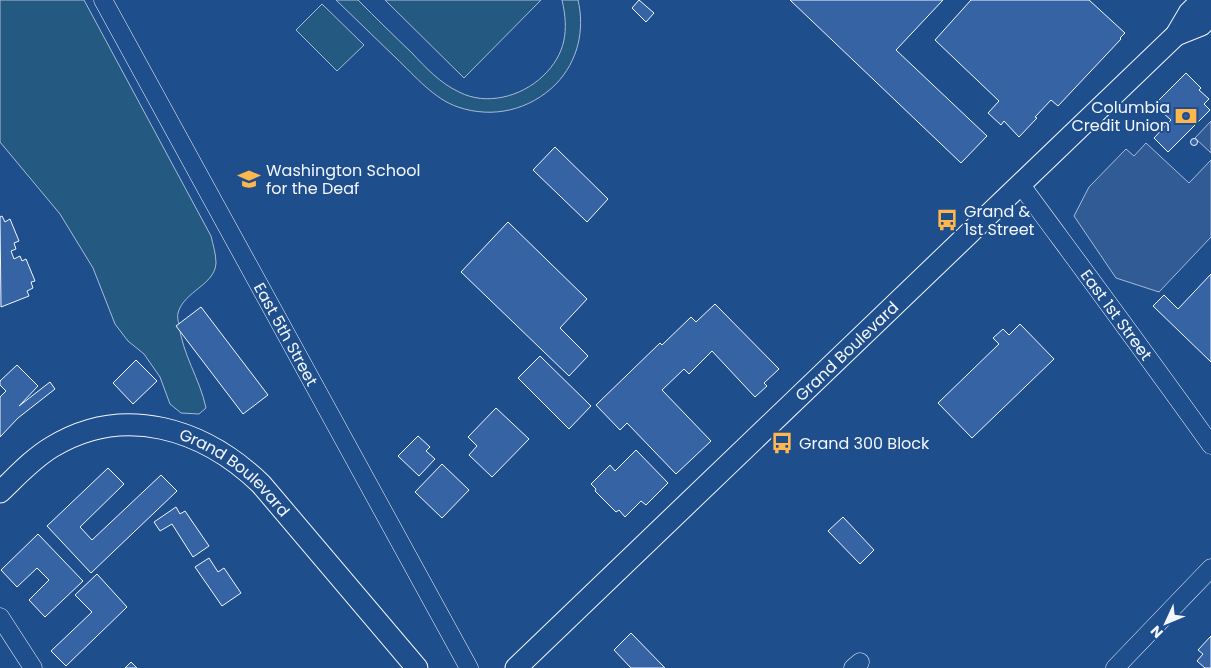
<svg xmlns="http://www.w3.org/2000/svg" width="1211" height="668" font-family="Poppins,sans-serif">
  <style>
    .green { fill: #245a82; stroke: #a8bbd7 }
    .parking { fill: #305b95; stroke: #a8bbd7 }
    .building { fill: #3563a3; stroke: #f2f6ff }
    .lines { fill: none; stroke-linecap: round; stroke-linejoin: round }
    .minor-casing { stroke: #f2f6ff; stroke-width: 19 }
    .major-casing { stroke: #f2f6ff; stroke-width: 23 }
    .minor { stroke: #1f4e8c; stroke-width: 18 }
    .major { stroke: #1f4e8c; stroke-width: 21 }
    .labels { text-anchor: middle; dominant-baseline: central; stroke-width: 4; stroke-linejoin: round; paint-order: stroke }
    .poi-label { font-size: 16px; fill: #f2f6ff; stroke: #1f4e8c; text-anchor: start }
    .street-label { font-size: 16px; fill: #f2f6ff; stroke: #1f4e8c }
  </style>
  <rect width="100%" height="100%" fill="#1f4e8c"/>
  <!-- green -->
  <path class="green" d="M0,0H84L211,236C213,245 216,254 216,263C215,285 184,291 178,313C177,316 178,321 179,324C182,354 200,379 206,408L199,414L181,413L170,404L160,377L144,354L128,341L115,324L93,268L60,214L0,142Z
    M336,0H358C376,18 394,36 412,53C426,68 440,83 459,92C486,106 521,97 543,76C566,54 569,30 562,0H578C585,30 578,61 556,84C530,110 493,119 458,107C434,99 415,76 396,58C376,39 356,19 336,0Z
    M385,0H541L464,78Z
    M322,4L364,45L337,71L296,30Z"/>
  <!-- parking -->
  <path class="parking" d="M1211,121V153L1195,138Z
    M1146,143L1189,183L1211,160V237L1159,292L1116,278L1074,216L1089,187L1126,149L1134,156Z"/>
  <!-- building -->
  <path class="building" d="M639,0L654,13L646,22L632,8Z
    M790,0H943L896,50L987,136L961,163Z
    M971,0H1089L1125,33L1120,38L1121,39L1058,106L1051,100L1035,117L1037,118L1019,137L1004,121L1001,125L988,113L999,101L935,40Z
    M1186,73L1201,88L1199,90L1209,99L1204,104L1210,110L1168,152L1154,138L1171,120L1154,105Z
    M1190.5 142a3.5 3.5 0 1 1 7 0a3.5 3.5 0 1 1-7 0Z
    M555,147L608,199L587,222L533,170Z
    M2,216L5,222L10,219L19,241L14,243L16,249L11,251L14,259L20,256L22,261L26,259L35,281L31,282L33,288L27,291L29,296L1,307L0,217Z
    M508,222L587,299L560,328L588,356L569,376L461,272Z
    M1211,274V362L1153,306L1164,295L1178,309Z
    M715,304L779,369L764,383L767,386L755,397L712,351L689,374L684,369L662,390L711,441L676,474L627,423L620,430L596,405L660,343L662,345L691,317L696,322Z
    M201,307L268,395L243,414L176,326Z
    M1020,324L1054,359L972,438L938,403L999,344L993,338L1003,329L1009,335Z
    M540,356L591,406L569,429L518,378Z
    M136,360L157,381L133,404L113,383Z
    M17,365L38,386L19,406L50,382L55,389L18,418L0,437V397L6,391L0,385V381Z
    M496,408L529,439L492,477L469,455L477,446L468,437Z
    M418,436L430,447L426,451L435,459L419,476L398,456Z
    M636,450L668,483L646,505L641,501L625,517L619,510L616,512L595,491L596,489L591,484L610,465L615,471Z
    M442,464L469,490L442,518L415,492Z
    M108,468L124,484L80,527L92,540L161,475L177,491L91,573L47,526Z
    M176,507L180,514L185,511L209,546L193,557L172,524L160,531L154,522Z
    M843,517L874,550L860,564L828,531Z
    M38,534L83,581L45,617L29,600L49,580L37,568L17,587L1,570Z
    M209,558L218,572L224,568L241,593L222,606L195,567Z
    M97,574L127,607L66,666L51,651L92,612L75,595Z
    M631,633L665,668H631L614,650Z
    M1211,636V668H1205L1197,661L1203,654L1198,650Z
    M131,662L137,668H125Z"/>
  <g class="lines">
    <!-- minor casing -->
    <g class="minor-casing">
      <g id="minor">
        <path id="s1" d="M103,0L469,668"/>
        <path id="s2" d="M1021,185C1085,272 1149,358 1211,445"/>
        <path d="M0,617L33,668"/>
        <path d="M853,668L860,662"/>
        <path d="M1115,668L1211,568"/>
      </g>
    </g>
    <!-- major casing -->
    <g class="major-casing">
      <g id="major">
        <path d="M1176,35L1201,25L1211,15"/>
        <path id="s3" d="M0,492C16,477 32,459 52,447C124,403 204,429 261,484L417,668"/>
        <path id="s4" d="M516,668L1176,35L1189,13L1202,0"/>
      </g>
    </g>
    <!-- minor -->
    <use href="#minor" class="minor"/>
    <!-- major -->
    <use href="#major" class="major"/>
  </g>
  <!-- icons -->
  <defs>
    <g id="bank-bare" transform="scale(1.725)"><path d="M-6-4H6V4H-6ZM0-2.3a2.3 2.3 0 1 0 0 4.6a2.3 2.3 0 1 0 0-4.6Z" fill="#ffb74d" stroke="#1f4e8c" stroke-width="2.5" paint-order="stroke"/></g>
    <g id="school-bare" transform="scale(1.725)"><path d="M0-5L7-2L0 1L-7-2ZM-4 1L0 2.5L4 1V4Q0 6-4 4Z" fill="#ffb74d" stroke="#1f4e8c" stroke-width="2.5" paint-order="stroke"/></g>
    <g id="bus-bare" transform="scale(1.725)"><path d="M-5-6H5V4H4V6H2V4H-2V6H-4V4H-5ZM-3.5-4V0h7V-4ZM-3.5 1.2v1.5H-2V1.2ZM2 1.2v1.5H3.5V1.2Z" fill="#ffb74d" stroke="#1f4e8c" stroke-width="2.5" paint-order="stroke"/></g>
  </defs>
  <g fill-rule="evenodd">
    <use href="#bank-bare" x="1186" y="116"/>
    <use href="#school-bare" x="249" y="179"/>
    <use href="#bus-bare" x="947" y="220"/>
    <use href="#bus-bare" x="782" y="443"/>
  </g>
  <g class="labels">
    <!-- poi labels -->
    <g class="poi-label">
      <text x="1170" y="107" text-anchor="end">Columbia<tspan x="1170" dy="18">Credit Union</tspan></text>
      <text x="266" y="170">Washington School<tspan x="266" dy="18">for the Deaf</tspan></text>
      <text x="964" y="211">Grand &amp;<tspan x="964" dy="18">1st Street</tspan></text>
      <text x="799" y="443">Grand 300 Block</text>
    </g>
    <!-- street labels -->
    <g class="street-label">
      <text stroke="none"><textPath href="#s2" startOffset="161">East 1st Street</textPath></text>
      <text stroke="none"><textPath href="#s1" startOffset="381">East 5th Street</textPath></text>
      <text stroke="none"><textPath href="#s4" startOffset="458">Grand Boulevard</textPath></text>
      <text stroke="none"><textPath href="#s3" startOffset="270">Grand Boulevard</textPath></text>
    </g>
  </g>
  <!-- north arrow -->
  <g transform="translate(1166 623) rotate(226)" stroke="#1f4e8c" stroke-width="4" paint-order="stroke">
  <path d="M0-4L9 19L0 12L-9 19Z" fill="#f2f6ff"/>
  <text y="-8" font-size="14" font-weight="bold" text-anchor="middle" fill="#f2f6ff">N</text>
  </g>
</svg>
